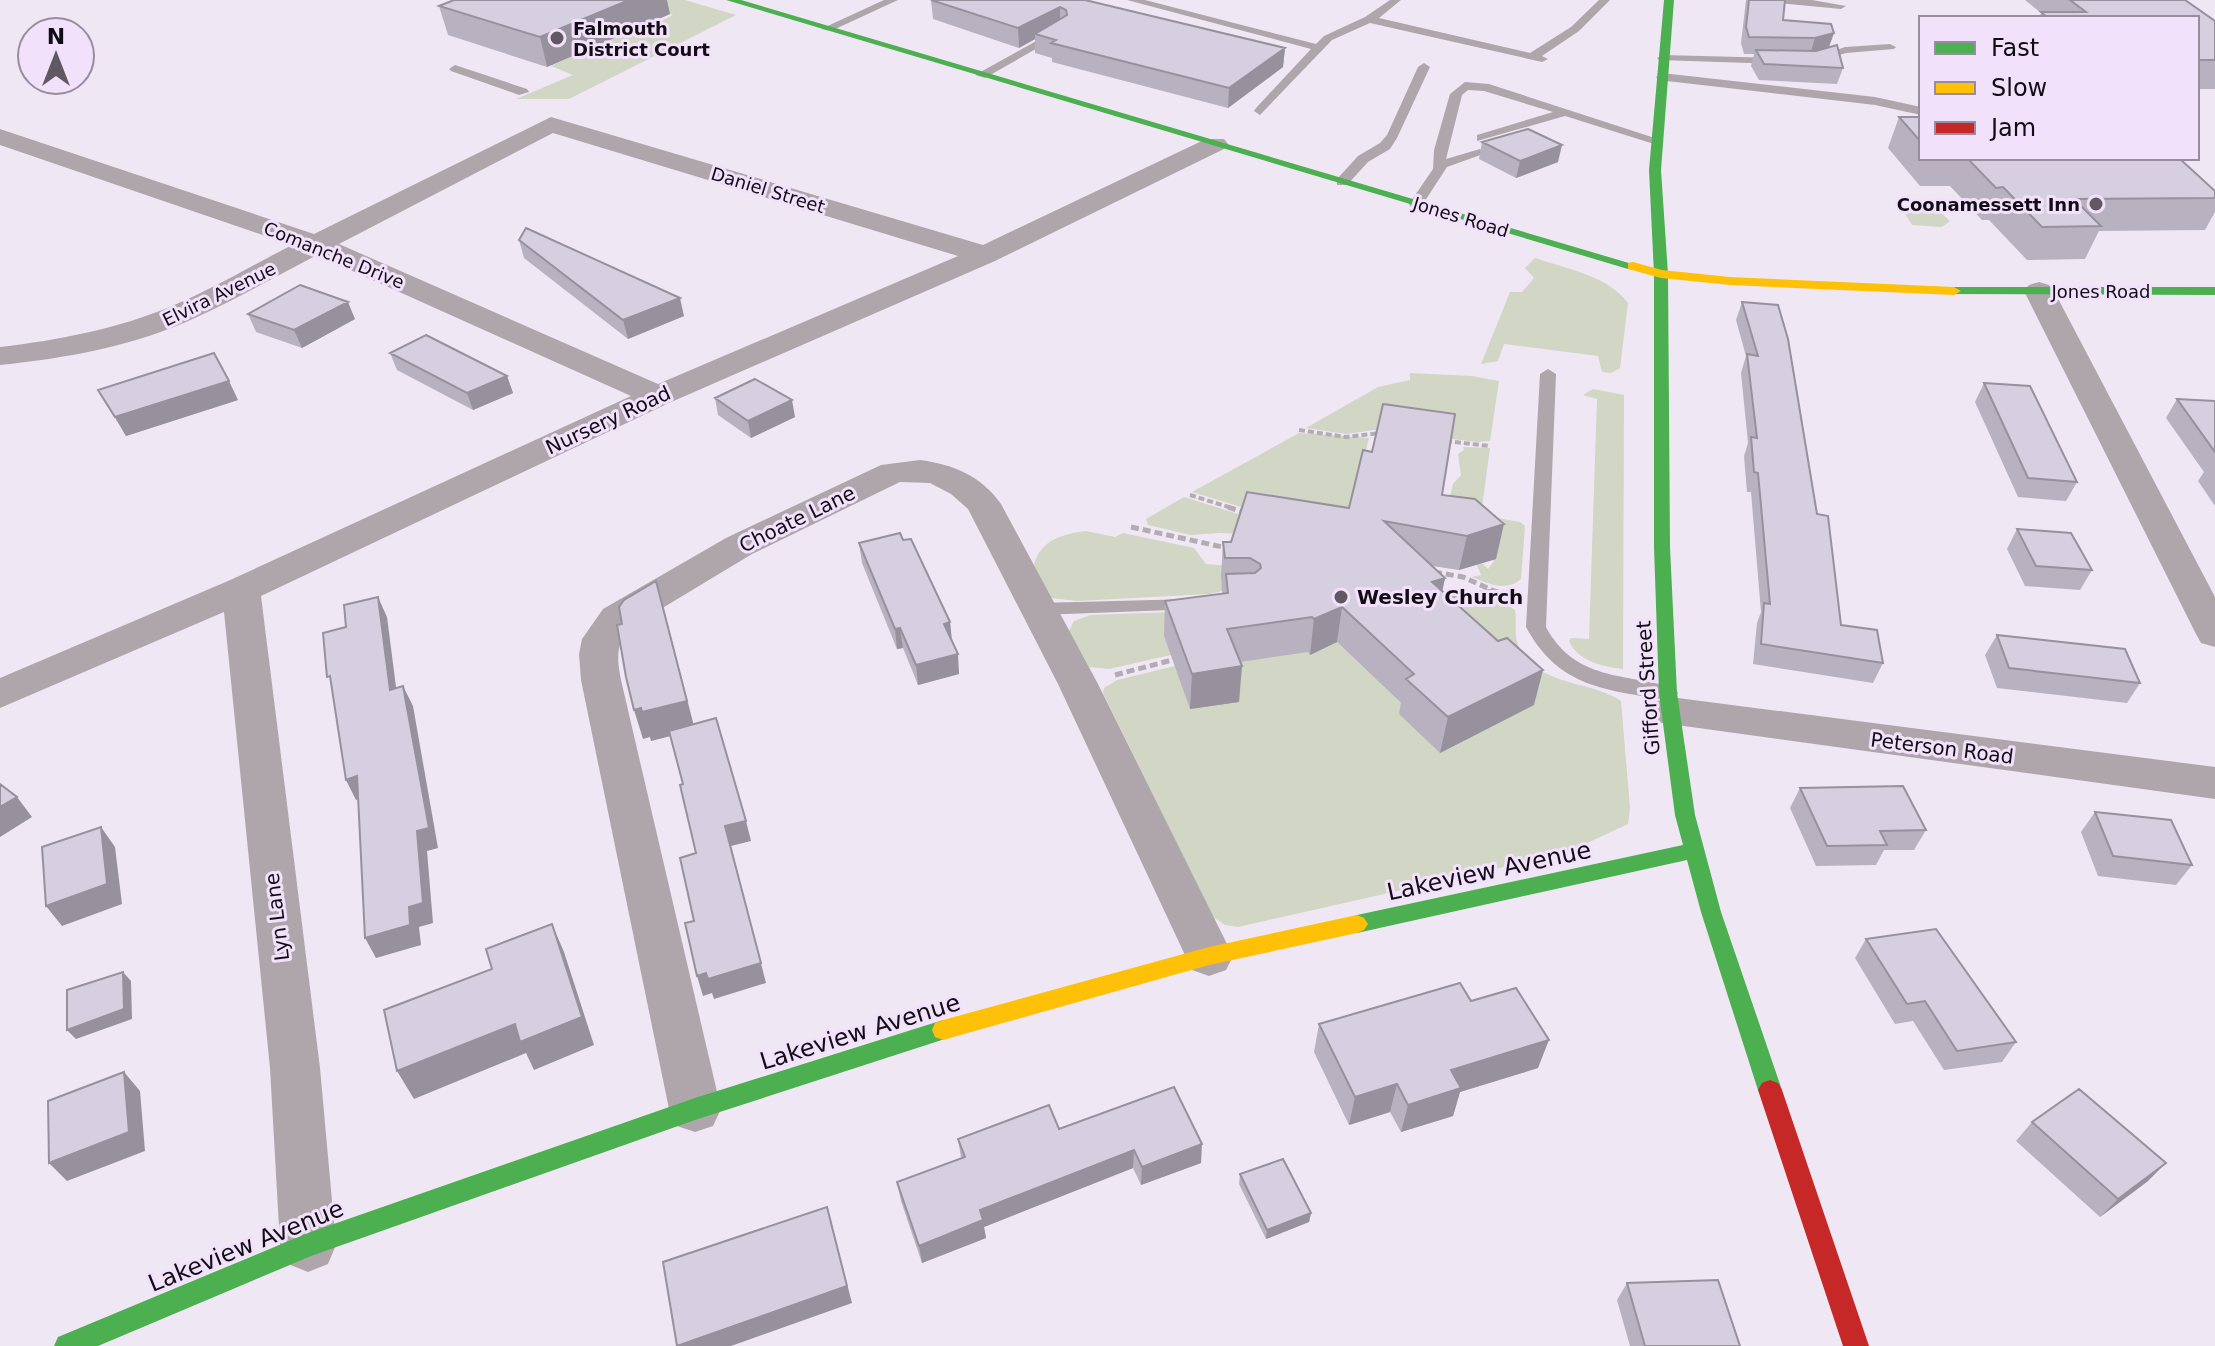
<svg xmlns="http://www.w3.org/2000/svg" width="2215" height="1346" font-family="'DejaVu Sans',sans-serif">
  <style>
    .green { fill: #d1d6c5 }
    .lines { fill: none; stroke-linecap: round; stroke-linejoin: round }
    .path-far1 { stroke: #b4acb4; stroke-width: 4; stroke-dasharray: 6 3; stroke-linecap: butt }
    .path { stroke: #b4acb4; stroke-width: 5; stroke-dasharray: 8 4; stroke-linecap: butt }
    .lane { fill: #afa6ac; fill-rule: evenodd }
    .street { fill: #afa6ac; fill-rule: evenodd }
    .fast { fill: #4caf50; fill-rule: evenodd }
    .slow { fill: #ffc107; fill-rule: evenodd }
    .jam { fill: #c62828; fill-rule: evenodd }
    .wall { fill: #b8b2c0 }
    .shaded-wall { fill: #96919c }
    .building { fill: #d6cfdf; stroke: #96919c; stroke-width: 2 }
    .poi-dot { fill: #605963; stroke: #f2e1fb; stroke-width: 3 }
    .labels { text-anchor: middle; dominant-baseline: central; stroke-width: 6; stroke-linejoin: round; paint-order: stroke }
    .far-poi-label { font-size: 18px; font-weight: bold; fill: #120d15; stroke: #f2e1fb; text-anchor: start }
    .far-street-label { font-size: 18px; fill: #120d15; stroke: #f2e1fb }
    .street-label { font-size: 20px; fill: #120d15; stroke: #f2e1fb }
    .poi-label { font-size: 20px; font-weight: bold; fill: #120d15; stroke: #f2e1fb; text-anchor: start }
    .near-street-label { font-size: 24px; fill: #120d15; stroke: #f2e1fb }
  </style>
  <rect width="100%" height="100%" fill="#f0e7f5"/>
  <!-- green -->
  <path class="green" d="M632,0H685L736,15L569,99H516L573,75L551,66L645,21L656,24L673,15Z
    M1908,206L1939,211L1950,221L1942,227L1912,225L1902,209Z
    M1535,258C1564,268 1609,276 1628,303L1620,368L1611,373L1602,372L1598,356L1504,344L1498,361L1481,364L1510,292H1522L1534,278L1525,268Z
    M1410,373L1472,376L1499,381L1490,441L1478,442L1374,430L1346,434L1306,428L1378,387L1410,380Z
    M1593,389L1624,395L1623,669C1604,667 1577,661 1569,641L1571,638L1589,639L1597,399L1583,395Z
    M1299,433L1369,438L1346,534L1336,536L1192,492Z
    M1463,447L1490,448L1481,515L1520,522L1525,526L1521,579C1506,592 1489,584 1472,577L1481,575L1477,565L1482,563L1488,569L1494,561L1448,504L1453,484L1461,475L1458,454L1464,450Z
    M1184,497L1312,537L1220,533L1191,535L1148,525L1146,519Z
    M1086,531L1115,537L1123,533L1194,548L1206,564L1232,566L1221,577L1222,591L1210,594L1077,601L1051,598L1034,565C1040,540 1063,534 1086,531Z
    M1441,598L1498,599L1515,610C1517,621 1514,632 1517,642C1530,686 1592,680 1621,701L1630,808L1628,824L1566,853L1238,927L1225,925L1213,917L1103,693L1104,688L1117,680L1175,666L1225,664L1278,616L1310,654L1337,642L1408,710Z
    M1172,612L1171,655L1109,669L1089,667L1069,631L1074,621L1090,615Z"/>
  <g class="lines">
    <!-- path-far1 -->
    <path class="path-far1" d="M1299,430L1346,437L1381,433
      M1446,441L1489,446
      M1190,495L1235,509"/>
    <!-- path -->
    <path class="path" d="M1228,507L1246,513
      M1131,527L1227,548
      M1434,572L1463,577L1494,591L1508,593
      M1439,594L1459,596L1493,591
      M1115,675L1172,660"/>
    <!-- lane -->
    <path class="lane" d="M884,0H898L831,31L821,29Z
      M1127,0H1145L1316,44L1324,36L1365,17L1390,0H1401L1379,18L1530,53L1571,27L1599,0H1610L1579,31L1542,56L1548,59L1542,62L1370,23L1332,40L1260,115L1254,111L1256,108L1311,49Z
      M1772,0H1812L1846,6L1841,9L1777,3Z
      M1058,29L1064,32L1062,34L985,78L975,75Z
      M1890,44L1896,47L1894,49L1846,53L1815,63L1809,60L1845,47Z
      M1663,55L1779,58L1785,61L1779,64L1659,60L1657,58Z
      M1424,63L1430,67L1397,138L1390,149L1368,162L1347,185H1337V179L1358,156L1380,143L1387,135L1418,67Z
      M455,65L527,89L529,92L519,95L451,71L449,69Z
      M1662,73L1875,97L1921,107V115L1875,105L1658,80L1656,77Z
      M1465,82L1489,84L1664,141L1654,144L1565,116L1477,141V135L1553,112L1484,91L1468,90L1462,95L1446,159L1480,149L1486,153L1447,167L1421,207H1411L1409,204L1433,169L1434,150L1450,94Z
      M1548,369L1556,374L1546,627C1575,681 1624,673 1675,688L1678,693L1675,698L1668,700C1606,690 1559,688 1526,627L1540,374Z
      M1191,599L1198,601L1201,605L1198,609L1039,615L1029,609L1039,603Z"/>
    <!-- street -->
    <path class="street" d="M551,117L983,245L1206,139H1224L1228,144L1224,149L995,261L669,403L261,596L320,1068L336,1245L328,1264L308,1272L288,1264L280,1245L270,1068L224,612L0,708V678L228,581L631,396L317,255C277,276 238,298 197,317C136,346 67,358 0,365V347C59,340 117,329 172,306C213,289 253,265 292,245L0,145V129L314,234ZM553,133L958,256L658,384L339,244Z
      M2039,282L2049,285L2054,291L2215,597V647L2201,643L2196,634L2024,291L2029,285Z
      M920,460C952,464 982,476 1001,504L1098,684L1233,956L1226,970L1209,976L1192,970L1058,684L968,509L951,494L930,483L900,482L752,554L631,627C615,643 617,660 621,680L721,1109L713,1126L695,1132L677,1126L669,1109L581,680L579,654L582,639L603,609L726,538L881,465Z
      M1670,697L2215,767V799L1655,722L1649,712L1655,702Z"/>
    <!-- fast -->
    <path class="fast" d="M726,0H741L1639,266L1628,269Z
      M1664,0H1674L1661,170L1668,274L1670,547L1677,693L1695,815L1721,912L1782,1090L1778,1097L1770,1100L1762,1097L1758,1090L1701,912L1687,860L1357,933L1350,930L1346,924L1350,918L1357,915L1683,845L1675,815L1659,693L1654,547V274L1649,170Z
      M1954,287H2215V295L1949,294L1947,291Z
      M943,1020L951,1023L954,1030L951,1037L695,1120L311,1256L98,1346H54L58,1337L308,1233L695,1098Z"/>
    <!-- slow -->
    <path class="slow" d="M1633,262L1662,270L1730,277L1954,287L1961,291L1954,295L1730,285L1661,278L1628,269V263Z
      M1357,915L1364,918L1368,924L1364,930L1357,933L1209,965L943,1040L935,1037L932,1030L935,1023L943,1020L1209,947Z"/>
    <!-- jam -->
    <path class="jam" d="M1770,1080L1778,1083L1782,1090L1869,1346H1843L1758,1090L1762,1083Z"/>
  </g>
  <!-- wall -->
  <path class="wall" d="M931,0H1085L1285,48L1283,67L1228,108L1052,62V58L1035,53V39L1019,48L933,19Z
    M1746,0H1785L1783,20L1834,33L1829,47L1843,68L1837,84L1759,80L1751,66L1754,54H1744L1741,43Z
    M2025,0H2185L2215,21V89H2197V18H2039L2041,13Z
    M439,6L670,14L547,67L448,35Z
    M1899,117H1921V158H2179L2215,191V212L2205,230L2099,231L2085,259L2027,260L1989,220H1982L1950,186H1920L1888,148Z
    M1482,142L1558,162L1516,178L1479,159Z
    M519,240L684,316L628,339L524,258Z
    M1742,302L1817,514L1841,625L1883,663L1873,683L1753,664L1757,623L1761,612L1751,492H1747L1744,456L1748,443L1741,373L1746,356L1736,320Z
    M248,314L355,319L302,348L256,332Z
    M390,353L507,376L513,393L473,410L397,370Z
    M1984,383L2077,482L2066,501L2018,497L1975,402Z
    M98,390L238,400L126,436Z
    M715,398L795,417L751,438L718,415Z
    M2177,399L2215,401V506L2198,481L2204,472L2166,418Z
    M1372,452L1442,495L1496,559L1459,570L1432,566L1445,578L1442,591L1534,705L1440,753L1399,714L1401,703L1337,642L1310,655L1308,652L1240,662L1239,702L1190,709L1164,636L1165,601L1222,593L1221,577L1223,542H1231L1349,508Z
    M2017,529L2092,570L2080,590L2025,586L2007,549Z
    M859,543L950,622L952,642L959,674L918,685L903,648L897,649L862,563Z
    M1997,635L2140,683L2127,703L1997,688L1985,655Z
    M1800,788L1926,830L1914,850H1884L1876,865L1816,866L1790,808Z
    M2095,812L2192,865L2176,885L2098,876L2081,832Z
    M1866,939L2016,1042L2002,1062L1944,1070L1913,1021L1895,1024L1855,958Z
    M1471,1001L1538,1068L1460,1092L1453,1116L1401,1132L1390,1112L1349,1125L1314,1052L1319,1024Z
    M2032,1122L2148,1181L2100,1217L2016,1141Z
    M1059,1129L1201,1163L1141,1185L1133,1168L984,1227L986,1238L922,1263L901,1201L897,1182L961,1158L958,1139Z
    M1240,1174L1311,1213L1309,1222L1266,1239L1239,1184Z
    M1627,1283L1740,1346H1630L1617,1300Z"/>
  <!-- shaded-wall -->
  <path class="shaded-wall" d="M629,0H667L670,14L547,67L540,37Z
    M1060,7V26L1035,34V39L1019,48L1018,28Z
    M1834,33L1828,49L1810,55L1815,38Z
    M1285,48L1283,67L1228,108L1229,88Z
    M1562,145L1558,162L1516,178L1520,161Z
    M680,298L684,316L628,339L623,320Z
    M348,302L355,319L302,348L294,330Z
    M507,376L513,393L473,410L467,393Z
    M229,381L238,400L126,436L115,417Z
    M792,400L795,417L751,438L748,421Z
    M1504,524L1496,559L1459,570L1467,536Z
    M1445,578L1438,612L1432,582Z
    M378,597L387,617L399,710L390,690Z
    M1342,607L1337,642L1310,655L1314,619Z
    M664,610L695,730L651,741L650,737L643,739L634,710Z
    M950,622L952,642L944,624Z
    M900,628L903,648L897,649L895,629Z
    M958,654L959,674L918,685L916,665Z
    M1242,666L1239,702L1190,709L1192,674Z
    M1543,670L1534,705L1440,753L1448,717Z
    M403,686L413,706L438,848L427,851L433,923L419,927L421,945L376,958L365,938L409,907Z
    M357,776L367,796L356,800L346,780Z
    M17,797L32,817L0,837V807Z
    M746,821L751,841L731,846L766,983L714,999L712,993L703,996L697,976L706,973L725,826Z
    M101,827L115,847L122,904L62,926L46,906Z
    M552,924L564,952L594,1045L534,1070L526,1053L414,1099L397,1071L515,1024Z
    M123,972L131,981L132,1019L76,1039L67,1030Z
    M1549,1040L1538,1068L1460,1092L1453,1116L1401,1132L1408,1105L1451,1070Z
    M124,1072L140,1091L145,1151L67,1181L49,1163Z
    M1397,1084L1390,1112L1349,1125L1355,1097Z
    M1202,1144L1201,1163L1141,1185L1142,1167Z
    M1134,1150L1133,1168L984,1227L986,1238L922,1263L919,1246L980,1210Z
    M2166,1163L2148,1181L2100,1217L2118,1199Z
    M827,1207L852,1303L731,1346H677Z
    M1311,1213L1309,1222L1266,1239L1267,1230Z"/>
  <!-- building -->
  <path class="building" d="M454,0H629L540,37L439,6Z
    M931,0H1085L1285,48L1229,88L1051,43L1056,40L1035,34L1067,15L1066,10L1060,7L1018,28Z
    M1749,0H1785L1783,20L1831,24L1834,33L1815,38L1749,37L1746,27Z
    M2070,0H2185L2215,21V60H2197V18H2048L2041,12H2086Z
    M1837,45L1843,68L1764,64L1756,50L1816,51Z
    M1899,117H1921V142Z
    M1528,129L1562,145L1520,161L1482,142Z
    M1967,158H2179L2215,191V198L2074,199L2101,226L2042,227L2003,187L1996,188Z
    M526,228L680,298L623,320L519,240Z
    M300,285L348,302L294,330L248,314Z
    M1742,302L1778,305L1788,339L1817,514L1828,516L1841,625L1877,630L1883,663L1761,644L1764,603L1770,604L1758,473L1754,472L1751,437L1757,438L1747,354L1758,356Z
    M426,335L507,376L467,393L390,353Z
    M214,353L229,381L115,417L98,390Z
    M755,379L792,400L748,421L715,398Z
    M1984,383L2030,386L2077,482L2028,478Z
    M2177,399L2215,401V452Z
    M1383,404L1455,414L1442,495L1475,499L1504,524L1467,536L1384,521L1445,578L1432,582L1498,641L1507,638L1543,670L1448,717L1406,679L1414,674L1342,607L1314,619L1312,617L1227,629L1242,666L1192,674L1165,601L1228,593L1226,574L1255,573L1261,568L1260,564L1250,558H1225L1223,542H1231L1247,492L1349,508L1363,450L1372,452Z
    M2017,529L2071,533L2092,570L2036,566Z
    M900,533L903,540L911,539L950,622L944,624L958,654L916,665L900,628L895,629L859,543Z
    M656,581L687,701L642,712L641,708L634,710L626,677L617,625L622,624L619,607L624,600Z
    M378,597L390,690L403,686L429,828L417,831L423,903L409,907L410,925L365,938L357,776L346,780L330,676L327,677L323,633L346,627L344,605Z
    M1997,635L2125,649L2140,683L2009,668Z
    M716,718L746,821L725,826L761,963L708,979L706,973L697,976L685,923L694,921L680,858L696,853L680,785L683,784L669,731Z
    M0,784L17,797L0,807Z
    M1903,786L1926,830L1880,831L1887,845L1827,846L1800,788Z
    M2095,812L2171,820L2192,865L2113,856Z
    M101,827L107,884L46,906L42,847Z
    M552,924L582,1017L520,1042L515,1024L397,1071L384,1010L492,969L486,949Z
    M1936,929L2016,1042L1957,1051L1925,1001L1907,1004L1866,939Z
    M123,972L124,1009L67,1030V990Z
    M1460,983L1471,1001L1516,988L1549,1040L1451,1070L1461,1088L1408,1105L1397,1084L1355,1097L1319,1024Z
    M124,1072L129,1132L49,1163L48,1101Z
    M1174,1087L1202,1144L1142,1167L1134,1150L980,1210L983,1220L919,1246L897,1182L965,1157L958,1139L1049,1105L1059,1129Z
    M2079,1089L2166,1163L2118,1199L2032,1122Z
    M1283,1159L1311,1213L1267,1230L1240,1174Z
    M827,1207L847,1286L677,1346L663,1262Z
    M1718,1280L1740,1346H1645L1627,1283Z"/>
  <!-- markers -->
  <g class="poi-dot">
    <circle cx="557" cy="38" r="8"/>
    <circle cx="2096" cy="204" r="8"/>
    <circle cx="1341" cy="597" r="8"/>
  </g>
  <g class="labels">
    <!-- far-poi labels -->
    <g class="far-poi-label">
      <text x="573" y="28">Falmouth<tspan x="573" dy="21">District Court</tspan></text>
      <text x="2080" y="204" text-anchor="end">Coonamessett Inn</text>
    </g>
    <!-- far-street labels -->
    <g class="far-street-label">
      <text transform="translate(768 190) rotate(17)">Daniel Street</text>
      <text transform="translate(1461 217) rotate(17)">Jones Road</text>
      <text transform="translate(334 255) rotate(22)">Comanche Drive</text>
      <text x="2101" y="291">Jones Road</text>
      <text transform="translate(219 294) rotate(-26)">Elvira Avenue</text>
    </g>
    <!-- street labels -->
    <g class="street-label">
      <text transform="translate(608 420) rotate(-25)">Nursery Road</text>
      <text transform="translate(797 519) rotate(-26)">Choate Lane</text>
      <text transform="translate(1648 688) rotate(-94)">Gifford Street</text>
      <text transform="translate(1942 748) rotate(7)">Peterson Road</text>
      <text transform="translate(277 917) rotate(-97)">Lyn Lane</text>
    </g>
    <!-- poi labels -->
    <g class="poi-label">
      <text x="1357" y="597">Wesley Church</text>
    </g>
    <!-- near-street labels -->
    <g class="near-street-label">
      <text transform="translate(1489 871) rotate(-12)">Lakeview Avenue</text>
      <text transform="translate(860 1032) rotate(-17)">Lakeview Avenue</text>
      <text transform="translate(246 1246) rotate(-22)">Lakeview Avenue</text>
    </g>
  </g>
  <!-- legend -->
  <rect x="1919" y="16" width="280" height="144" fill="#f2e1fb" stroke="#988c9f" stroke-width="2"/>
  <rect x="1935" y="42" width="40" height="12" fill="#4caf50" stroke="#988c9f" stroke-width="2"/>
  <text x="1991" y="56" font-size="24" fill="#120d15">Fast</text>
  <rect x="1935" y="82" width="40" height="12" fill="#ffc107" stroke="#988c9f" stroke-width="2"/>
  <text x="1991" y="96" font-size="24" fill="#120d15">Slow</text>
  <rect x="1935" y="122" width="40" height="12" fill="#c62828" stroke="#988c9f" stroke-width="2"/>
  <text x="1991" y="136" font-size="24" fill="#120d15">Jam</text>
  <!-- north arrow -->
  <g transform="translate(56 56)"><circle r="38" fill="#f2e1fb" stroke="#988c9f" stroke-width="2"/>
  <path d="M0-6L14 30L0 20L-14 30Z" fill="#605963"/>
  <text y="-12" font-size="22" font-weight="bold" text-anchor="middle" fill="#120d15">N</text>
  </g>
</svg>
